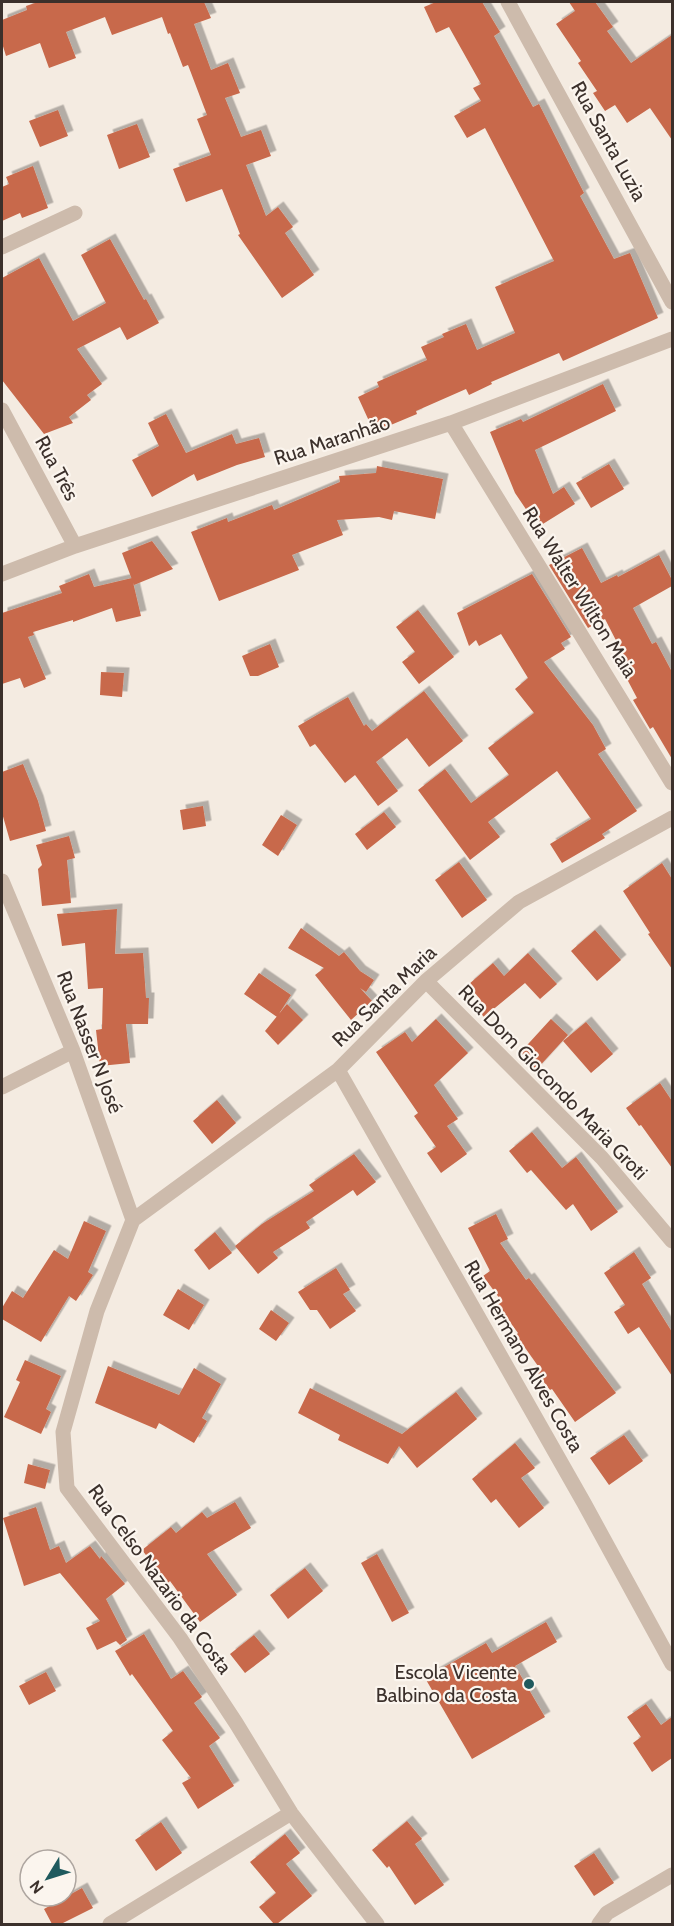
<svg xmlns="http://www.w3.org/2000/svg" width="674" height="1926" font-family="Cabin,sans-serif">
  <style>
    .building { fill: #c8694b; filter: url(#shadow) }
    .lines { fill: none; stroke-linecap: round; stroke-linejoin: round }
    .minor { stroke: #cdbbac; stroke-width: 15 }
    .poi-dot { fill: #1f5a5e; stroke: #fbf5ee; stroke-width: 2 }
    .labels { text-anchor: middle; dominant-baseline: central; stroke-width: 4.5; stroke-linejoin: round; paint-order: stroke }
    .street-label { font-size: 20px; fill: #3b302b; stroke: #fbf5ee }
    .poi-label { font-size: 20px; fill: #3b302b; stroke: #fbf5ee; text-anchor: end }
  </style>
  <defs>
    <filter id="shadow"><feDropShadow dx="5.5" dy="-5.5" stdDeviation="0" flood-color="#0004"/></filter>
  </defs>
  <rect width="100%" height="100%" fill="#f4ebe1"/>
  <!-- building -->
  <path class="building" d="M38,2H204L211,18L194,24L211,70L228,63L240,93L225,98L241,137L261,130L271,156L246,165L266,216L278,207L293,227L285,233L314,275L282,298L238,235L240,234L222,189L186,202L173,169L211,155L197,119L207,115L188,65L183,67L170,33L168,34L162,17L112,35L105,17L66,32L76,58L49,68L40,43L6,56L2,43V20L27,10L26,6Z
    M436,2H482L500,32L494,36L533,107L539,104L584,193L580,196L614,259L630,253L658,318L563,361L559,353L491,382L492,384L469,395L466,389L416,411L417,414L374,432L358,397L379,387L377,382L427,360L421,347L444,337L442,334L466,324L477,350L515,333L495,287L554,261L485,128L467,138L454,116L481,101L473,88L481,84L449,27L436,33L424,7Z
    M569,2H595L613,27L607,31L631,63L672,35V140L650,108L627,123L615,105L605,111L593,93L597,91L578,63L581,61L556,24L575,11Z
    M58,110L68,136L40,147L29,121Z
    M137,124L150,157L119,169L107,135Z
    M33,166L48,208L22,218L20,213L2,221V187L9,184L6,177Z
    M110,239L144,300L146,299L159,323L127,340L120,327L77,349L102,384L87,395L91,400L69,417L73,423L44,434L2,380V278L39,258L73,321L106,303L81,255Z
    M603,384L616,411L535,450L553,494L564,487L575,504L538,527L515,493L490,432L521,419L523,422Z
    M166,414L186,453L232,434L236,444L259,438L265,457L237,465L197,481L194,474L152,497L132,460L159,446L148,423Z
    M609,464L624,489L591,508L576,483Z
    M377,466L443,479L435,519L394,511L392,520L379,517L337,520L343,535L292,555L299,570L219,601L191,532L227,518L228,522L272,505L274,510L340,482L339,476L376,473Z
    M152,541L173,569L134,585L122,553Z
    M582,548L601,583L617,575L618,577L659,555L672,580V586L633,608L652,644L656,642L672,672V759L653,727L650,729L633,700L637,698L618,662L625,658L605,619L588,628L549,565Z
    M89,574L94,587L132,578L141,616L116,622L112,608L73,622V620L33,632L34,635L28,637L46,679L24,688L20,678L2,684V613L62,593L59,586Z
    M532,574L571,637L561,643L565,649L544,662L593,725L606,749L598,754L637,811L602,834L605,838L562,863L550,844L591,819L557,771L488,822L500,837L470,860L418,790L445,769L471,803L509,775L488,748L534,713L515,689L528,678L501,634L479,646L476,640L469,646L457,613Z
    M418,610L454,657L419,684L402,662L415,652L396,627Z
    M270,644L279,667L258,676H250L242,656Z
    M101,672L124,673L122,697L100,695Z
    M424,691L463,741L429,767L407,738L376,762L398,791L378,806L355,775L345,783L315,744L310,747L298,726L348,697L364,726L366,724L372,731Z
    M23,764L38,801L46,831L10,841L2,813V772Z
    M203,806L206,826L183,830L180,810Z
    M384,812L396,827L367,850L355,834Z
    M281,815L297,825L278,856L262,845Z
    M69,836L75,858L67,860L71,903L42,906L38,869L42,865L36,845Z
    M459,862L487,900L462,918L435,880Z
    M662,863L672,879V969L648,934L650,933L623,891Z
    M117,909L115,954L143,953L146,998H149L148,1024H126L130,1063L100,1066L96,1030L102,1029L103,988L88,989L85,943L62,946L57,914Z
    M301,928L339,956L344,952L360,971L374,980L366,992L360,988L372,1001L351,1020L315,975L324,968L288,948Z
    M595,930L621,960L597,981L571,951Z
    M528,953L557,984L540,999L525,983L484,1017L473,1005L480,999L468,985L493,963L504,976Z
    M259,973L291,995L277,1017L244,994Z
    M287,1004L303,1020L278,1045L265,1031Z
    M436,1019L468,1053L434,1085L458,1119L447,1126L467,1154L441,1173L427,1153L436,1147L414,1116L418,1113L376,1052L405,1032L412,1042Z
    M551,1019L568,1035L536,1070L519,1054Z
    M586,1022L613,1054L591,1073L563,1041Z
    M660,1083L672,1101V1168L641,1125L639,1126L626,1108Z
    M217,1100L236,1123L212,1144L193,1121Z
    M532,1132L562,1168L576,1157L618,1212L591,1231L573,1204L566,1210L531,1170L527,1173L509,1151Z
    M354,1154L376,1182L357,1196L353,1190L306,1222L310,1228L273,1252L278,1258L258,1274L235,1246L262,1224L314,1191L309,1185Z
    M496,1214L508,1239L500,1243L526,1280L529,1278L616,1393L575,1422L552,1389L550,1390L534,1369L538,1366L516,1335L518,1333L495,1302L500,1299L483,1276L490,1271L468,1228Z
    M84,1221L106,1231L88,1272L93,1275L76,1301L69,1296L41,1342L2,1319V1308L12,1291L23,1298L54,1250L68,1259Z
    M215,1232L232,1253L209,1270L194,1250Z
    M634,1252L651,1278L642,1284L672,1332V1376L639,1327L628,1334L614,1312L625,1305L604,1273Z
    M336,1268L350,1290L343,1294L356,1311L330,1329L317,1310H310L298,1292Z
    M178,1289L204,1305L189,1330L163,1315Z
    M271,1310L289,1323L276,1341L259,1329Z
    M25,1360L61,1376L46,1409L51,1412L41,1434L4,1417L20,1382L16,1380Z
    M108,1366L179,1395L194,1368L221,1384L202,1418L207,1421L194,1443L159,1423L156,1429L95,1403Z
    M310,1388L402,1434L456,1392L477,1419L417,1468L399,1446L388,1464L338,1440L340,1435L298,1413Z
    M624,1435L643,1461L609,1485L590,1458Z
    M515,1443L535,1468L521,1478L544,1508L519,1528L496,1499L491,1503L472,1479Z
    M28,1464L50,1470L45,1489L24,1483Z
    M235,1502L251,1528L207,1554L237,1595L200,1622L170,1581L168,1583L142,1550L171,1527L176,1533L202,1512L207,1518Z
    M36,1507L50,1550L59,1546L66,1563L90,1546L100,1559L101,1556L125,1584L106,1599L127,1640L120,1645L116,1641L97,1650L86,1628L100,1621L60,1573L24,1586L3,1518Z
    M377,1554L409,1613L392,1622L361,1563Z
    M305,1568L323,1591L288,1619L270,1595Z
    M546,1622L557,1642L515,1666L545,1717L472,1759L425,1678L486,1643L492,1653Z
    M144,1634L171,1679L183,1671L202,1697L194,1703L220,1738L209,1746L234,1786L198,1809L182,1783L191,1778L162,1740L173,1731L132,1674L130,1676L115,1651Z
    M254,1635L270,1654L245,1673L230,1654Z
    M46,1672L56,1691L29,1705L19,1686Z
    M646,1704L661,1725L672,1717V1758L652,1772L633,1743L641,1737L627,1717Z
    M407,1821L422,1839L415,1844L444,1885L415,1905L389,1866L387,1868L372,1850Z
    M161,1822L182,1853L156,1871L135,1840Z
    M285,1834L300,1853L286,1864L312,1896L277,1924H274L259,1907L276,1893L250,1862Z
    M594,1853L614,1883L594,1896L574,1866Z
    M82,1888L93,1908L61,1924H52L44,1909Z"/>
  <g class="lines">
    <!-- minor -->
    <path class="minor" d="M508,2L672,302
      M2,247L75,213
      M2,410L75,546
      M451,423L672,783
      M2,574L75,546L451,423L672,339
      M2,881L73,1051L133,1220
      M426,981L602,1158L672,1241
      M338,1070L584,1503L672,1664
      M2,1087L73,1051
      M133,1220L97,1311L63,1432L67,1488L180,1638L236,1723L291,1813L377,1924
      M133,1220L338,1070L426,981L519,902L672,818
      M110,1924L291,1813
      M599,1924L607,1913L672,1875"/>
  </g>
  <!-- markers -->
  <circle class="poi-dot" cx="529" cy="1684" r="6"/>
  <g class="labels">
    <!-- street labels -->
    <g class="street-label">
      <text transform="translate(609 141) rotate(61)">Rua Santa Luzia</text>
      <text transform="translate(332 440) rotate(-18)">Rua Maranhão</text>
      <text transform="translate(57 468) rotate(62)">Rua Três</text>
      <text transform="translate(580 592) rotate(58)">Rua Walter Wilton Maia</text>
      <text transform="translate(384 996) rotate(-44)">Rua Santa Maria</text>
      <text transform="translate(90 1042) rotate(69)">Rua Nasser N José</text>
      <text transform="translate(553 1082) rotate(46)">Rua Dom Giocondo Maria Groti</text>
      <text transform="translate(524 1356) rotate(60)">Rua Hermano Alves Costa</text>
      <text transform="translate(160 1579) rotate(54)">Rua Celso Nazario da Costa</text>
    </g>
    <!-- poi labels -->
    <g class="poi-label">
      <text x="517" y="1672">Escola Vicente<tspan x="517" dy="23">Balbino da Costa</tspan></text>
    </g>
  </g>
  <!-- border -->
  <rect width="674" height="1926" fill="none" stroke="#3b302b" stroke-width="6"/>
  <!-- north arrow -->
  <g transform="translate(48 1878) rotate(232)"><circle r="28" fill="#fbf5ee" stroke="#aea6a0" stroke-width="1.5"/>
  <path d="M0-4.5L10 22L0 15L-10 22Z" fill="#1f5a5e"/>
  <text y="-9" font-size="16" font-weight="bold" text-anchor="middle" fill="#3b302b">N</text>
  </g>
</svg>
